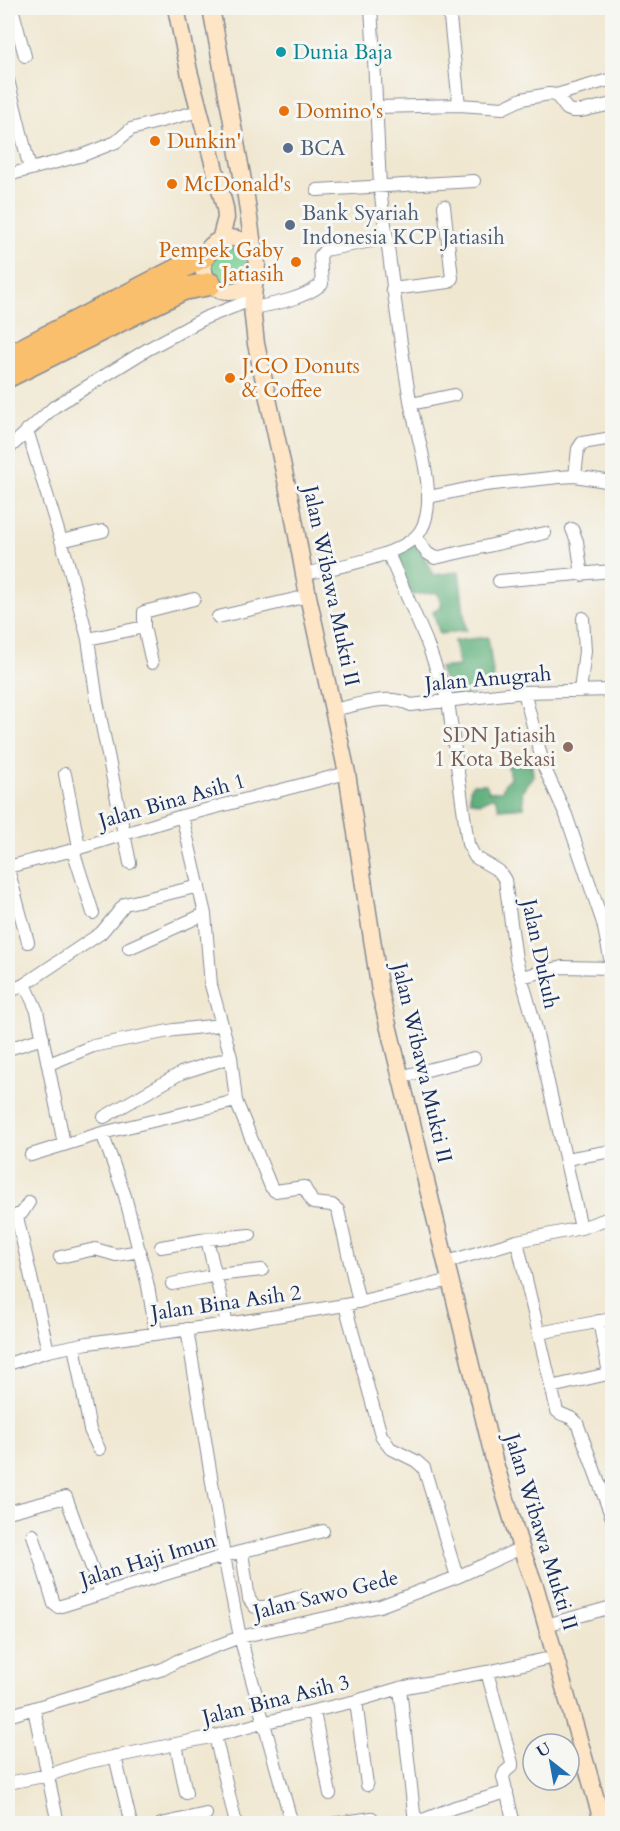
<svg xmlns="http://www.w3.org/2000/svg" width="620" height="1831" font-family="Cardo,serif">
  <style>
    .green { fill: #77ce93; stroke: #497e78; stroke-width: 1.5 }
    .forest { fill: #61b17d; stroke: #3e706e; stroke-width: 1.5 }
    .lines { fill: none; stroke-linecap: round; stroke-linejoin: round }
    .street-casing { stroke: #868b97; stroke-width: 14 }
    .secondary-casing { stroke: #868b97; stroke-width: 19 }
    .highway-casing { stroke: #868b97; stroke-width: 25 }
    .street { stroke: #fff; stroke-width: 12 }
    .secondary { stroke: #fde5c5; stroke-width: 16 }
    .highway { stroke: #f9bf6d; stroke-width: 22 }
    .culture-dot { fill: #0f9aa8; stroke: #f6f6f2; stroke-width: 2 }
    .food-dot { fill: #e8710a; stroke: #f6f6f2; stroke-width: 2 }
    .service-dot { fill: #5c6f8a; stroke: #f6f6f2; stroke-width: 2 }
    .education-dot { fill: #8d6e63; stroke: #f6f6f2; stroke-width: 2 }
    .labels { text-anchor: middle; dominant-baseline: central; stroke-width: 6; stroke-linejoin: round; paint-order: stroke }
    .culture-label { font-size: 21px; fill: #0d838f; stroke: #f6f6f2; text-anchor: start }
    .food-label { font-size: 21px; fill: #c56008; stroke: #f6f6f2; text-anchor: start }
    .service-label { font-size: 21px; fill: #4e5e75; stroke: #f6f6f2; text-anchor: start }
    .street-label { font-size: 21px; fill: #1b2f5e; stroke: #f6f6f2 }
    .education-label { font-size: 21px; fill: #785e54; stroke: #f6f6f2; text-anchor: end }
  </style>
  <rect width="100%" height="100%" fill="#f6f6f2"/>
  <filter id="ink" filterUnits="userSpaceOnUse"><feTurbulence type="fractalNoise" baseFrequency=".0167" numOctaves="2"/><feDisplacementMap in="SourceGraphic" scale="12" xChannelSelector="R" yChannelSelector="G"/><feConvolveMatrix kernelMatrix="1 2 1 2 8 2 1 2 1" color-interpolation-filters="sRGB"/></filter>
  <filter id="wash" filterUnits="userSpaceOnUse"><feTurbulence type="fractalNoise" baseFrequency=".008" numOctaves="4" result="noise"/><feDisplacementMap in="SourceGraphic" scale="24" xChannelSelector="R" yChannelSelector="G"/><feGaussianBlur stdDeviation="1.35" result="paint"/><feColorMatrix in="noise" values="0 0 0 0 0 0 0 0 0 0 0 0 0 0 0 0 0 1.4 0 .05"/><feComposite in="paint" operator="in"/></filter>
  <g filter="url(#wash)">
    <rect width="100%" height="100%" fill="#f0e7d0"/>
    <!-- green -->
    <path class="green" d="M211 266a18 18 0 1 1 36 0a18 18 0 1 1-36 0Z"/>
    <!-- forest -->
    <path class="forest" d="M417,542L433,575L459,572L466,630L440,634L433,612L442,607L437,592L412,595L393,556Z
      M488,637L495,688L450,698L439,668L459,666L454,641Z
      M521,755L531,757L533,776L522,792L524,807L499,809L497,800L493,797L480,803L470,800V790L473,784H486L489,792L502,791L505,783L510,778L508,767L512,757Z"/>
  </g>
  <g filter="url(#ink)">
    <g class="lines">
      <!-- street casing -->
      <g class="street-casing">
        <path id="street" d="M12,8L25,56
          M449,8L459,105
          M8,80L30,169
          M556,95L612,79
          M378,107L459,105L503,108L522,99L549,94L556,95L567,109L572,111H581L612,104
          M8,175L83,155L116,142L131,129L199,111
          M317,190L474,181
          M392,289L449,282L452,278L444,206
          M252,308C275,304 303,299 322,284L320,256L325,250L387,238
          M411,404L454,395
          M27,430L68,563L88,639L97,701L130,863
          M8,449L54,407L148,349L205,318L251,300
          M575,476L578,449L582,443L612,438
          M429,497L485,485L559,477L575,476L612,482
          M572,529L577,541L582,575
          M416,537L427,553L435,558L545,533
          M61,541L103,531
          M388,553L426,640L448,701L468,844L475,857L499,871L505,880L516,959L535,1025L581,1228
          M304,574C332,568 406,556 421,530C439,500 418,439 411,406C401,350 394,295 387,239C385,221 381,203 380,185C377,126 375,67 371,8
          M499,581L612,571
          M218,617L308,596
          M88,639L144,627
          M152,663L144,627V612L194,599
          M580,691L585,651L583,618
          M524,692L544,767L566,815L603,923L612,968
          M333,710C358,705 387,693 411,705L524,692L612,690
          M65,774L79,847
          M182,816L205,914L211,985L231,1057L236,1101L271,1187L275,1191L304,1187L313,1203L332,1205L338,1210L359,1302
          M73,850L93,913
          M8,867L73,850L182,816L347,773
          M8,869L28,942
          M129,948L205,914
          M521,977L562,967L612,968
          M25,984L37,1011L64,1144
          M8,988L15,989L25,984L101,933L125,904L199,886
          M8,1049L43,1038
          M49,1064L93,1046L174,1030L221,1025
          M400,1077L474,1058
          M104,1117L181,1073L231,1057
          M102,1133L125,1196L148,1286L156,1333
          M31,1155L102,1133L236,1101
          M566,1159L612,1151
          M17,1217L48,1351
          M8,1219L22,1213L29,1202
          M207,1239L227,1324
          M517,1241L557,1411C563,1417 572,1415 577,1423L612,1518
          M161,1247L207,1239L250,1235
          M60,1257L95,1249L116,1255L140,1251
          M447,1262L517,1241L581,1228L612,1217
          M172,1284L216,1275L262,1270
          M345,1305L381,1435L390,1448L416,1461L424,1468L457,1577
          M599,1321L608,1368
          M187,1329L224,1556L240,1637L292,1824
          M539,1333L612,1319
          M74,1346L90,1430L99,1449
          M8,1364L48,1351L88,1343L227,1324L345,1305L451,1280
          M551,1387L612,1373
          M8,1512L66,1497L101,1593
          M33,1535L54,1604L58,1607L224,1556L323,1531
          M242,1553L249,1599L255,1607H264L302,1596
          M546,1625L612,1607
          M487,1672L512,1763V1766L505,1772L503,1777L514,1824
          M400,1688L414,1813L417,1819L423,1820L455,1807L507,1792
          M356,1701L367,1785
          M34,1709L58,1824
          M314,1712L330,1794
          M8,1716L163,1669L177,1661L240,1637L380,1606L457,1577L521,1548
          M215,1736L236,1824
          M176,1744L186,1793
          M115,1756L131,1824
          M8,1783L49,1775L84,1763L215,1736L262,1723L356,1701L400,1688L487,1672L555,1657
          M600,1814L612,1811
          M161,1824L206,1814
          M331,1824L372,1818"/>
      </g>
      <!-- secondary casing -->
      <g class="secondary-casing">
        <path id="secondary" d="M176,8L189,71L225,208L226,218L220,240
          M211,8L246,197L254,252
          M203 265a27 27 0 1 1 54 0a27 27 0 1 1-54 0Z
          M255,277L252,308L256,344L292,508L308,596L347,773L380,992L494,1460L521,1548L536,1589L603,1824"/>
      </g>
      <!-- highway casing -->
      <g class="highway-casing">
        <path id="highway" d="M8,357L204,256
          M8,376L183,289L210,284"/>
      </g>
      <!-- street -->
      <use href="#street" class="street"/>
      <!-- secondary -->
      <use href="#secondary" class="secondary"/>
      <!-- highway -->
      <use href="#highway" class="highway"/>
    </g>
  </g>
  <!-- markers -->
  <circle class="culture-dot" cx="281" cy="52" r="6"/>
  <g class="food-dot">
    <circle cx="284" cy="111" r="6"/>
    <circle cx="155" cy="141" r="6"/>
    <circle cx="172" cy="184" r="6"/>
    <circle cx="296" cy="262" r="6"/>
    <circle cx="230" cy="378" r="6"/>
  </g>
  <g class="service-dot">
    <circle cx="288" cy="148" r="6"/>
    <circle cx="290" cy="225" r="6"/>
  </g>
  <circle class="education-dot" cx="568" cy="747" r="6"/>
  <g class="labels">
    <!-- culture labels -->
    <g class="culture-label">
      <text x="293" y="52">Dunia Baja</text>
    </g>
    <!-- food labels -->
    <g class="food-label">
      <text x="296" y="111">Domino's</text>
      <text x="167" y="141">Dunkin'</text>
      <text x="184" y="184">McDonald's</text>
      <text x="284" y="250" text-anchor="end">Pempek Gaby<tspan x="284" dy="24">Jatiasih</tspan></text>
      <text x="242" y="366">J.CO Donuts<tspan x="242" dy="24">&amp; Coffee</tspan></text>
    </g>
    <!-- service labels -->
    <g class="service-label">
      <text x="300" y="148">BCA</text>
      <text x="302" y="213">Bank Syariah<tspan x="302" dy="24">Indonesia KCP Jatiasih</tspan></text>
    </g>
    <!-- street labels -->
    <g class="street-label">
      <text transform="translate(331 586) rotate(78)">Jalan Wibawa Mukti II</text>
      <text transform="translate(488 679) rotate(-5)">Jalan Anugrah</text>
      <text transform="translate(172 801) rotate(-16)">Jalan Bina Asih 1</text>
      <text transform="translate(540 954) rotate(78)">Jalan Dukuh</text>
      <text transform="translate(422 1063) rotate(77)">Jalan Wibawa Mukti II</text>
      <text transform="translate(226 1303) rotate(-8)">Jalan Bina Asih 2</text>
      <text transform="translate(541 1532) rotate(73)">Jalan Wibawa Mukti II</text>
      <text transform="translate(148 1560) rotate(-17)">Jalan Haji Imun</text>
      <text transform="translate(326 1595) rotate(-14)">Jalan Sawo Gede</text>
      <text transform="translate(276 1700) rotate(-14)">Jalan Bina Asih 3</text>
    </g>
    <!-- education labels -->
    <g class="education-label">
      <text x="556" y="735">SDN Jatiasih<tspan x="556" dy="24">1 Kota Bekasi</tspan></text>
    </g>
  </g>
  <!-- margin -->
  <rect width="620" height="1831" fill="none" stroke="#f6f6f2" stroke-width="30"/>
  <!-- north arrow -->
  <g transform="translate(551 1762) rotate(329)"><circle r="28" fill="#f6f6f2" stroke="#9ea6b7" stroke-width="1.5"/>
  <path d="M0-4.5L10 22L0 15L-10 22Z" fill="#1f6fb2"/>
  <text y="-9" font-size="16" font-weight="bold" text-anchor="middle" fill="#1b2f5e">U</text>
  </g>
</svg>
